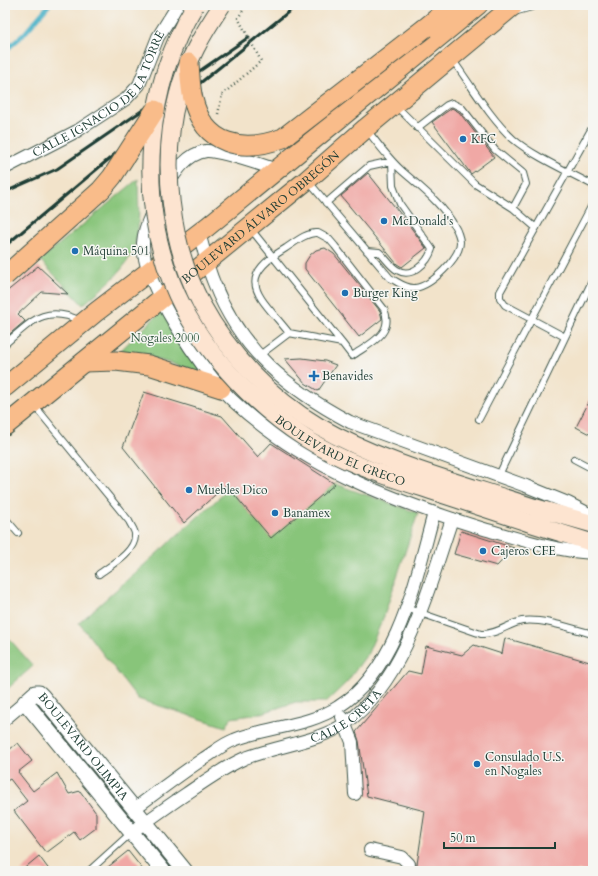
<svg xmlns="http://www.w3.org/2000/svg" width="598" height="876" font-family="Cardo,serif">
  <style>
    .green { fill: #88c57a; stroke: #548157 }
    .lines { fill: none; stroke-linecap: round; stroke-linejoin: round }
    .stream { stroke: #49b2c8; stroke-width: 4.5 }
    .building { fill: #f0a8a5 }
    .service-casing { stroke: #3f564a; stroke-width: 8 }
    .minor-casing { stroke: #3f564a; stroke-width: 14 }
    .tertiary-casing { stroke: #3f564a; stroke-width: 17 }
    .secondary-casing { stroke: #3f564a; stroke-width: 19 }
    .trunk-casing { stroke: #3f564a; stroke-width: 21 }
    .path { stroke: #3f564a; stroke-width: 2.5; stroke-dasharray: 1 3; stroke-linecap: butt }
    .service { stroke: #fff; stroke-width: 6 }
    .minor { stroke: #fff; stroke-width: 12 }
    .tertiary { stroke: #fff; stroke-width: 15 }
    .secondary { stroke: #fde4d0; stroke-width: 17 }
    .trunk { stroke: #f9bc8a; stroke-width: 19 }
    .rail { stroke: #1f3d34; stroke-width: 3 }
    .secondary-bridge-casing { stroke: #3f564a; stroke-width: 19; stroke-linecap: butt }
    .trunk-bridge-casing { stroke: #3f564a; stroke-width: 21; stroke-linecap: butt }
    .path-bridge { stroke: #3f564a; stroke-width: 2.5; stroke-dasharray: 1 3; stroke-linecap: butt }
    .secondary-bridge { stroke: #fde4d0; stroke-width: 17 }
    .trunk-bridge { stroke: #f9bc8a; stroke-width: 19 }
    .poi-dot { fill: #1f6fb2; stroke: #f6f6f2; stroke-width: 1.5 }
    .labels { text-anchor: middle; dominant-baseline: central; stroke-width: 3; stroke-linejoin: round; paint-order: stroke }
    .street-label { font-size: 12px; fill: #1f3d34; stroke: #f6f6f2 }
    .poi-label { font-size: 12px; fill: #1f3d34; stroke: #f6f6f2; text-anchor: start }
    .park-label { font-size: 12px; fill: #395f46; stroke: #f6f6f2 }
  </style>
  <rect width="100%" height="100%" fill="#f6f6f2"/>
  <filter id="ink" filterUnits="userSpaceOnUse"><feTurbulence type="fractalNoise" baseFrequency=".025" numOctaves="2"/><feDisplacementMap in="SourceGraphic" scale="8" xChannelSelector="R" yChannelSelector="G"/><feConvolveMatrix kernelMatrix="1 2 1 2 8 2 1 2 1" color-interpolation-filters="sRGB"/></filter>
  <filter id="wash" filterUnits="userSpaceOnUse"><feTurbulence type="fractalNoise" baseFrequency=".012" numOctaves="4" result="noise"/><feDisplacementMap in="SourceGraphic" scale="16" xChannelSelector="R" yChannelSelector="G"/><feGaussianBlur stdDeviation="0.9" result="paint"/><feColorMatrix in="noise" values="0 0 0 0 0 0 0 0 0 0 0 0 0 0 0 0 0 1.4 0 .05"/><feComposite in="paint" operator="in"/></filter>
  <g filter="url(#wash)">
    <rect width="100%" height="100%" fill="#f2e3ca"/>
    <!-- green -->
    <path class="green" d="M138,179C138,198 141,225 135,244C128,270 102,288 83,305L40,260Z
      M170,303L215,379L170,363L121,350Z
      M335,484L418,513L384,616L368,653L347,682L326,702H296L259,714L231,718L226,727L138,699L79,623L229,489L271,537Z
      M5,634L33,666L5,691Z"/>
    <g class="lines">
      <!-- stream -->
      <path class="stream" d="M5,51L24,34L49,5"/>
    </g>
    <g id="blocks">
      <!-- building -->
      <path class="building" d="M452,108L459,112L494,157L471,174L432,122Z
        M368,173L406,221L426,248L402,267L397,264L341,196Z
        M325,248L334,254L380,311L382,319L359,337L305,269V263L310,255L316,250Z
        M38,266L68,294L42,292L18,314L25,321L5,338V293Z
        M302,358L325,361L336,365L318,391L305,383L285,359Z
        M144,392L222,416L258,457L271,443L335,484L271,538L226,485L184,523L123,447Z
        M593,394V436L576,427Z
        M461,531L514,548L497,566L454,554Z
        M505,638L593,663V871H416L425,811L367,796L359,741L356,732L408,671L421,674L426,646L462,655L474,645L502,654Z
        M18,743L32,761L18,772L33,791L57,773L69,794L80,791L96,813V828L80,840L74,832L46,853L14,811L27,801L10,779L5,782V753Z
        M128,851L144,871H103Z
        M39,856L50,871H21Z"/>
    </g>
  </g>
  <g filter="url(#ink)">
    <use href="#blocks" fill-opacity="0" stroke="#3f564a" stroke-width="1"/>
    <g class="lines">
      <!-- service casing -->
      <g class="service-casing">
        <path id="service" d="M514,12L539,5
          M452,59C471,85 490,118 513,139C533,156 569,172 593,185
          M396,106L475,184L513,208L536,228
          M417,128L447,105L452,103L462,108L495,150L523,173L526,184L513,208
          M308,181L390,278C398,282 406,289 415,288C431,286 460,258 460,242C460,238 457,230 455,227C443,204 420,187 401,170C388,158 378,144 367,130
          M326,203L369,166L392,161L393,186L400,204L432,249C428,262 412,279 397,270C390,266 385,257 379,252L367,251
          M250,228L342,343L289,333C260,296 232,280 286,248C295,242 307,232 318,233L329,239L335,246L384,309C395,334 369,344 352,356L342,343
          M565,337L505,305L500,298V292L593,126
          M5,344C32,321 45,304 81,321
          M260,355L289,333
          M34,405L129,521C131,526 136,531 135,536C135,552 111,565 99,574
          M479,419L593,203
          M574,459L593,469
          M498,477L593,279
          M5,518L18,533
          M406,608L481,634C496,635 508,624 522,621C543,618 573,629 593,634
          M89,871L131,833"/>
      </g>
      <!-- minor casing -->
      <g class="minor-casing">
        <g id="minor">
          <path id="s1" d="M5,168L77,131L126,99L139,85L158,37L178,5"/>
          <path d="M277,170C262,165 219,150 206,151C187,154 176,171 167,186C157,202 144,224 143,243C142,283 202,371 231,399C301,466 393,501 484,529C519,539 556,551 593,553"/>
          <path d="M199,233C204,249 207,267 214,283C240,350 288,389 350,422L526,486L568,503L593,516"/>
          <path d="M342,717L352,742L355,794"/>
          <path d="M5,719L25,702"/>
          <path d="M134,809C157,792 179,775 203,759C213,753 223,744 234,740C266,727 309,726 338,707C399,669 416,577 434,513"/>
          <path id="s2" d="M132,832C150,819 168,806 186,794C205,781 223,768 243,759C274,746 319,742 346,723C406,680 429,586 452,519"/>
          <path d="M370,850L402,857L409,864L408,871"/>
        </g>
      </g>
      <!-- tertiary casing -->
      <g class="tertiary-casing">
        <g id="tertiary">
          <path id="s3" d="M163,871L25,702L35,693H39L42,696L185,871"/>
        </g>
      </g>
      <!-- secondary casing -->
      <g class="secondary-casing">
        <path id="secondary" d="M533,507L593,524
          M529,523L593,543"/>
      </g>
      <!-- trunk casing -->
      <g class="trunk-casing">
        <g id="trunk">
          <path d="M425,28L453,5"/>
          <path d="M84,362L116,361L149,365L221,388"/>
          <path d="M5,387L96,312L207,227L478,5"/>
          <path id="s4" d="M5,426L307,180L366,128L514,5"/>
        </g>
      </g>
      <!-- path -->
      <path class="path" d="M218,114L222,95"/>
      <!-- service -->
      <use href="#service" class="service"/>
      <!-- minor -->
      <use href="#minor" class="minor"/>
      <!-- tertiary -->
      <use href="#tertiary" class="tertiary"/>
      <!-- secondary -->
      <use href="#secondary" class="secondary"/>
      <!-- trunk -->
      <use href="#trunk" class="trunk"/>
      <!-- rail -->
      <path class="rail" d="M5,192L57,169L249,37
        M5,246L194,88L297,5"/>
      <!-- secondary-bridge casing -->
      <g class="secondary-bridge-casing">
        <g id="secondary-bridge">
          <path id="s5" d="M195,5C146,86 137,195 172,283C196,344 250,403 305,438C341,461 382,475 423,488C459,500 494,511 529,523"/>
          <path d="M222,5C203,33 186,62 178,95C160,162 170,244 202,305C228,353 271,399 318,426C384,464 461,483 533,507"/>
        </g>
      </g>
      <!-- trunk-bridge casing -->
      <g class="trunk-bridge-casing">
        <path id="trunk-bridge" d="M189,63C190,75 190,87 193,99C204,146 243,153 283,138L425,28
          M5,276L101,190L112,177L155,110"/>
      </g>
      <!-- path-bridge -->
      <path class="path-bridge" d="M222,95L261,61L238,18L247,5"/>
      <!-- secondary-bridge -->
      <use href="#secondary-bridge" class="secondary-bridge"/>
      <!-- trunk-bridge -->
      <use href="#trunk-bridge" class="trunk-bridge"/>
    </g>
  </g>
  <!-- markers -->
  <g class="poi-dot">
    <circle cx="463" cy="139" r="4"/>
    <circle cx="384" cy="221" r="4"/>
    <circle cx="75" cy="251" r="4"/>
    <circle cx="345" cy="293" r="4"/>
    <path d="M312 370h4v4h4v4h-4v4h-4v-4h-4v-4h4z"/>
    <circle cx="189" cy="490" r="4"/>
    <circle cx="275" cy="513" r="4"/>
    <circle cx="483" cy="551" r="4"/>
    <circle cx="477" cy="764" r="4"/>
  </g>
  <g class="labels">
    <!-- street labels -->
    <g class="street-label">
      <text stroke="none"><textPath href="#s1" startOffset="124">CALLE IGNACIO DE LA TORRE</textPath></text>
      <text stroke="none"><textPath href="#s4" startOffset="330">BOULEVARD ÁLVARO OBREGÓN</textPath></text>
      <text stroke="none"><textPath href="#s5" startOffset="533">BOULEVARD EL GRECO</textPath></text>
      <text stroke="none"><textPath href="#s2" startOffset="246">CALLE CRETA</textPath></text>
      <text stroke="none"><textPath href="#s3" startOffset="305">BOULEVARD OLIMPIA</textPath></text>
    </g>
    <!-- poi labels -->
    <g class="poi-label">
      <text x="471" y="139">KFC</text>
      <text x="392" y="221">McDonald's</text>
      <text x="83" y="251">Máquina 501</text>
      <text x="353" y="293">Burger King</text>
      <text x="322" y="376">Benavides</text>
      <text x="197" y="490">Muebles Dico</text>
      <text x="283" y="513">Banamex</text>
      <text x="491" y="551">Cajeros CFE</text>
      <text x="485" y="757">Consulado U.S.<tspan x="485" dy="14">en Nogales</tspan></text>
    </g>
    <!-- park labels -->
    <g class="park-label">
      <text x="165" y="338">Nogales 2000</text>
    </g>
  </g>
  <!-- margin -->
  <rect width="598" height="876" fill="none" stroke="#f6f6f2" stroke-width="20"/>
  <!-- scale -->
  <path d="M444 842v6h111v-6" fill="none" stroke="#1f3d34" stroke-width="2"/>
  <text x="450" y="842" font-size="12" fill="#1f3d34" stroke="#f6f6f2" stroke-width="3" paint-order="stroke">50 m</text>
</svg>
